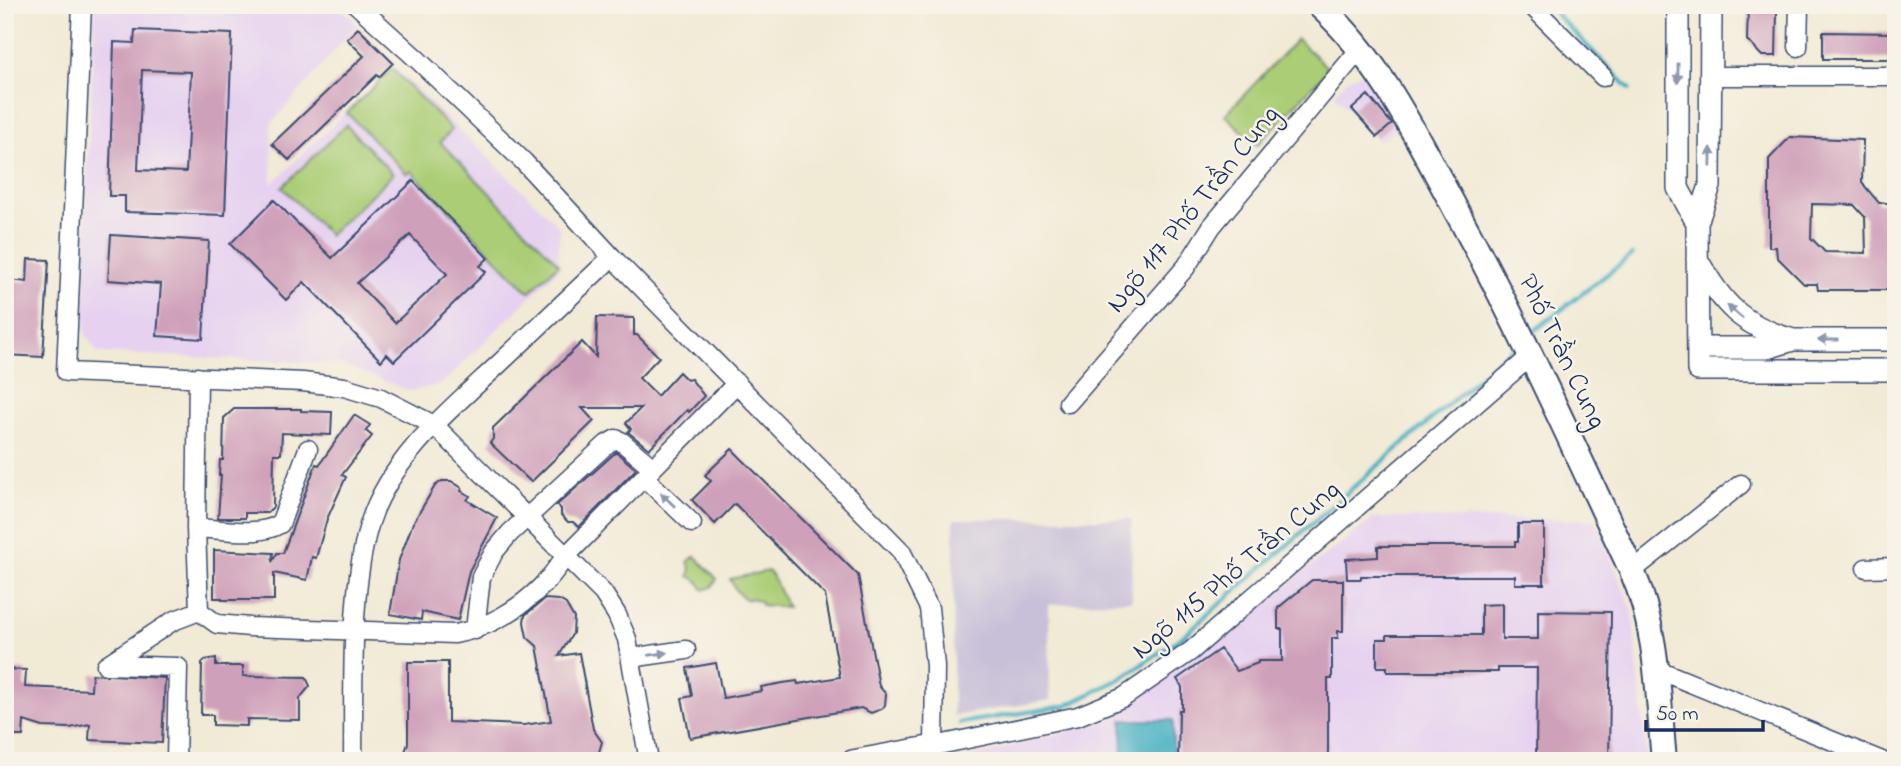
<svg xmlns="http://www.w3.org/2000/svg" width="1901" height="766" font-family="'Indie Flower',sans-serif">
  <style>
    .built { fill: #e6d2f0 }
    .industrial { fill: #c8bfd8 }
    .green { fill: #abcd76; stroke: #637e6a; stroke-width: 2 }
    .water { fill: #43afc2; stroke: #2f6f90; stroke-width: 2 }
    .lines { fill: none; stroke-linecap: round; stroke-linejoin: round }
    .stream { stroke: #43afc2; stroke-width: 4.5 }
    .building { fill: #cfa0b9; fill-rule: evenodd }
    .minor-casing { stroke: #3b4b70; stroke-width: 21 }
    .tertiary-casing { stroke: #3b4b70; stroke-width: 24 }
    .secondary-casing { stroke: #3b4b70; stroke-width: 28 }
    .minor { stroke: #fff; stroke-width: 18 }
    .tertiary { stroke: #fff; stroke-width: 21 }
    .secondary { stroke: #fff; stroke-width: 24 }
    .oneway { fill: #8d97ae }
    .labels { text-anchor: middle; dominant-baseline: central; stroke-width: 5; stroke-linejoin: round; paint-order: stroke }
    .street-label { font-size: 28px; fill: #1b2f5e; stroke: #f7f3e8 }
  </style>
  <rect width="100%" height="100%" fill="#f7f3e8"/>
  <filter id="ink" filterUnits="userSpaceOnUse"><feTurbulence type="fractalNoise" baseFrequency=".0143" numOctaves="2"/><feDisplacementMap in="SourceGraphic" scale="14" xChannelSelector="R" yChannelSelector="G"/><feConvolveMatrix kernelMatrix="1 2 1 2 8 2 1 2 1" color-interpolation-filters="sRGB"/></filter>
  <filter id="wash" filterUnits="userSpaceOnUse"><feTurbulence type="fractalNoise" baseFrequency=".00686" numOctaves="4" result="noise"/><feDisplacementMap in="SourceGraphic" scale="28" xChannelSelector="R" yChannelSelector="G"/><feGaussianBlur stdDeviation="1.57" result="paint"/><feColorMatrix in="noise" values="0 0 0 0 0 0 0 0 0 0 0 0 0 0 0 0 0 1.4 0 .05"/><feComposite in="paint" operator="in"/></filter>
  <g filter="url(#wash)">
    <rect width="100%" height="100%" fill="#f1ead5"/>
    <!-- built -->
    <path class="built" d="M95,5H338L357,25L271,124L272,184L393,66L559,226V269L442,384L410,391L341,364L98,353L85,334V226Z
      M1363,72L1398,128L1379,141L1334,95L1348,79Z
      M1374,518L1595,520L1632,610L1647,761H955L1111,720Z"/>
    <!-- industrial -->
    <path class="industrial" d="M954,519H1131L1132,600L1049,605L1050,700L953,716Z"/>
    <!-- green -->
    <path class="green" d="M1297,39L1329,69L1257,145L1225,115Z
      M392,69L452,130L440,142L559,264L529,292L411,171L407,174L347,113Z
      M346,125L393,174L329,235L282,187Z
      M695,556L717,579L712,587L704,590L698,581L689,576L691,569L688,562Z
      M768,571L772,575L787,607L761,605V602L750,598L747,600L737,592L730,579Z"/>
    <!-- water -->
    <path class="water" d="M1122,720H1173V761H1123Z"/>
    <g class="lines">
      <!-- stream -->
      <path class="stream" d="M1547,5L1630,89
        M1530,334L1632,255
        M960,723L1066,706L1120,679L1181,638L1515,346"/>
    </g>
    <g id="blocks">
      <!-- building -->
      <path class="building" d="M1748,5H1774V12L1777,13L1776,56H1762L1747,40Z
        M358,28L393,63L379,77L377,75L289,160L272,144L364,56L347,39Z
        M135,30L232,34L225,215L125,212V196H109L114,42L134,43ZM142,70L191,72L186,172L138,170Z
        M1823,32L1896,33V59H1823Z
        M1368,95L1392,124L1377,137L1352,109Z
        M1790,137L1863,140L1862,183L1879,203H1896V290H1818L1817,284H1804L1777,257L1776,247H1769V159ZM1812,204L1854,205L1865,217L1866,253L1825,252L1811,238Z
        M413,181L488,258L480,266L486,272L394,361L387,354L381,361L304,282L286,300L230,244L274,200L332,258ZM410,235L447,274L395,323L357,283Z
        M111,235L209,241L203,339L157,336L161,284L108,280Z
        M28,259L49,260L43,357L5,355L9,280L27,282Z
        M597,317L634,318V335H637L659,357L639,378L657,396L679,372L687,380L691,379L704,396L689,412L687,410L649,449L628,432L631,429L626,423L641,408H582L594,421L531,482L490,443L493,439V428L582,342L596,357Z
        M234,409H301V411L332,412L331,435L282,433L281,454H274L273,507L267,513H245V518H218L221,475H219L220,460H223L224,418Z
        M354,415L370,425L366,431L372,436L342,475L346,477L327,519L316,558L312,557L307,580L274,573V600H222V598H214V550L273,553L272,562L277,553H283L316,464L319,465Z
        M732,449L858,575L879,686L886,694L885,705L882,709L871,713L861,708L690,738L682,698L692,696L687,668L716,663L723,698L762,691L761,687L783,683L797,681L798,684L840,677L825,595L735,504L715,524L692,500L711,481L705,475Z
        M616,452L636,469L579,527L573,522H568L561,515V509L557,505Z
        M442,481H451L462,488L461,491L470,496L467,500L497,518L469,571L458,620L422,612L421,620L390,614L399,560L413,523L435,486Z
        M1518,524H1544V584H1515V576H1361V579H1347L1346,559L1378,557V546H1515V542H1518Z
        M1312,580H1343V631H1338V638H1332V679H1328V761H1178L1179,710H1182V687L1177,679L1220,649L1237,671L1258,663V661H1282V629H1278V608Z
        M545,599L559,600L566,604L574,618L573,633L559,656L579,653L593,729L602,742L599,752L590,758L582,756L551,761H407L404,755L408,743V662H448V722L524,725L551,721L537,646L527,637L524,622L525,615Z
        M1502,604V639H1538V611L1611,612L1609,761H1536L1537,668H1498V672H1387V667H1377V639H1387V635H1481V605Z
        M216,658V666H243V676L306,677L310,686L300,698V720L247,719V726L213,725V715H201L202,663L205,660Z
        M5,669L26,670L25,687L91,690L92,674L165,678L162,743L89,740L90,724L70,728L43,727L24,721L23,736H5Z"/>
    </g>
  </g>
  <g filter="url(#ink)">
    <use href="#blocks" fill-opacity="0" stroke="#3b4b70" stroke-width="2"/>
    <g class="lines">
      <!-- minor casing -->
      <g class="minor-casing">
        <path id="minor" d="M82,5L66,372L303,382L344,387L381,398L434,425L603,593L617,615L627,639L649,761
          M357,5L418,60L524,162L612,257L901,551L929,608L935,666L934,746L1078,716L1124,697L1191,651L1531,356
          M1531,5L1603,77
          M1798,47L1799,5
          M1712,76H1896
          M1068,403L1186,267L1212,226L1360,49
          M644,477L692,523
          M196,528C222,529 258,537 280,524L308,449
          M1866,568L1896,567
          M1632,571L1741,484
          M199,611L217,624L250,627L455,634C487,628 518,610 541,587C550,578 558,567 565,557L737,383
          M475,630L481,577L494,552L510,533L607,444L616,439L621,441L653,468
          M630,658L686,650
          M106,665L173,621L199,611L196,528L198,377
          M106,665L178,667L176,761
          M1656,669L1882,761
          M353,761C354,689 349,590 370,522C391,457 451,409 500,363C537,328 575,292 612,257"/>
      </g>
      <!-- tertiary casing -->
      <g class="tertiary-casing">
        <path id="tertiary" d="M1678,5V188L1697,223
          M1711,5L1710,186L1697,223L1698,370H1896
          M1697,259C1722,304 1742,326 1793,340
          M1698,348H1767L1793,340H1896
          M852,761L934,746"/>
      </g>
      <!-- secondary casing -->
      <g class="secondary-casing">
        <path id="secondary" d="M1319,5C1381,61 1418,140 1457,212C1521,329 1575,450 1632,571C1658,629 1658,697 1664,761"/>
      </g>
      <!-- minor -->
      <use href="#minor" class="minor"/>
      <!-- tertiary -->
      <use href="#tertiary" class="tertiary"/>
      <!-- secondary -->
      <use href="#secondary" class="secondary"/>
    </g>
    <!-- one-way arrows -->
    <defs><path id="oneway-solid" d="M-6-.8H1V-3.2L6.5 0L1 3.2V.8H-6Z" transform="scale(1.75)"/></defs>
    <g class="oneway">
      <use href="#oneway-solid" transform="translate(1678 73) rotate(90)"/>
      <use href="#oneway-solid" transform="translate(1711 157) rotate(-89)"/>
      <use href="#oneway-solid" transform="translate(1735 312) rotate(-140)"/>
      <use href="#oneway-solid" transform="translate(1828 340) rotate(180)"/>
      <use href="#oneway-solid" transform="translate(668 500) rotate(-136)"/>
      <use href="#oneway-solid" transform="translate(658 654) rotate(-8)"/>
    </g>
  </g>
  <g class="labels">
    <!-- street labels -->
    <g class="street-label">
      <text transform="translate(1194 210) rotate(-51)">Ngõ 117 Phố Trần Cung</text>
      <text transform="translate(1561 352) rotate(64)">Phố Trần Cung</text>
      <text transform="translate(1237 571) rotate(-40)">Ngõ 115 Phố Trần Cung</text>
    </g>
  </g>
  <!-- margin -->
  <rect width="1901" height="766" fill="none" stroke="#f7f3e8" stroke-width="28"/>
  <!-- scale -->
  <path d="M1646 720v10h117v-10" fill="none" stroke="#1b2f5e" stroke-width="3.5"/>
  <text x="1656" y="720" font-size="21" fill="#1b2f5e" stroke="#f7f3e8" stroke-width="5" paint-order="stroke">50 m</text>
</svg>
